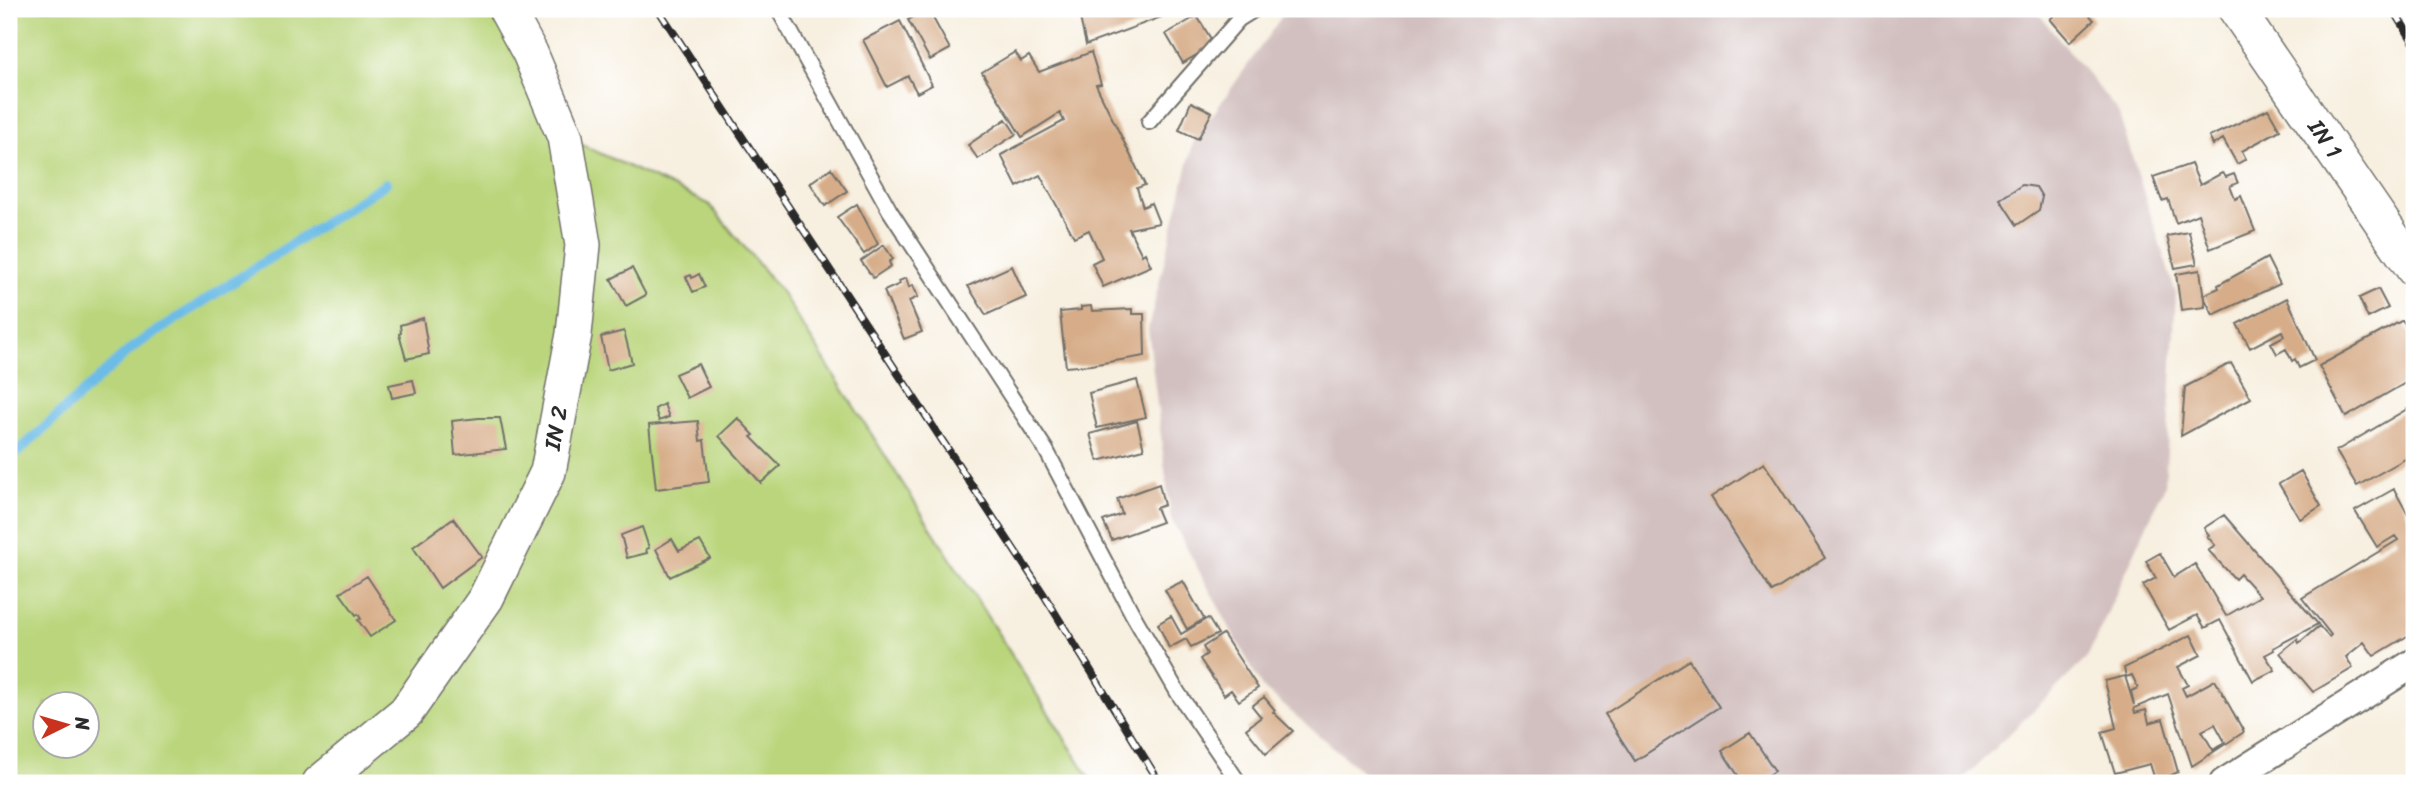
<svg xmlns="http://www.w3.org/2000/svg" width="2423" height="792" font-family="Sriracha,sans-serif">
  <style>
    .industrial { fill: #d2bfbf }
    .green { fill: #bad57b; stroke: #728053; stroke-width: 2; fill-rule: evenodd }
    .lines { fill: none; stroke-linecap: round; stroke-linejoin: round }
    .stream { stroke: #6cbce7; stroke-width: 10 }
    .building { fill: #d7ad89; fill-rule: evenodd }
    .service-casing { stroke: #72706a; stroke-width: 18 }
    .minor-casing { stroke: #72706a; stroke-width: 32 }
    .tertiary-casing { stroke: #72706a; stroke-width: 38 }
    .service { stroke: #fff; stroke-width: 14 }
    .minor { stroke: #fff; stroke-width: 28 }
    .tertiary { stroke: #fff; stroke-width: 35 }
    .rail-casing { stroke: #2b2b2b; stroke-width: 8 }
    .rail { stroke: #fff; stroke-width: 5; stroke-dasharray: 16; stroke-linecap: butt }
    .labels { text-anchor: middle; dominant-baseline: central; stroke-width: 6; stroke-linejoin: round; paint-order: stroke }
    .street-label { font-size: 23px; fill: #2b2b2b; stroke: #fff }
  </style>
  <rect width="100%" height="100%" fill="#fff"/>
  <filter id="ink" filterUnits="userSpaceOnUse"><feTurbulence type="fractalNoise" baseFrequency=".0143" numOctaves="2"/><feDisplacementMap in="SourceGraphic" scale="14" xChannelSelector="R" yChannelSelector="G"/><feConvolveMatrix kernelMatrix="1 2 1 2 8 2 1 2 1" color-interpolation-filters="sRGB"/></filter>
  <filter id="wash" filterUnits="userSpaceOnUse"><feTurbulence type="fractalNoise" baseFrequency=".00686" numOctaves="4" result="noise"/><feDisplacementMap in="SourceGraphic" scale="28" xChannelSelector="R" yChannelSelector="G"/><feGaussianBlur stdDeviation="1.57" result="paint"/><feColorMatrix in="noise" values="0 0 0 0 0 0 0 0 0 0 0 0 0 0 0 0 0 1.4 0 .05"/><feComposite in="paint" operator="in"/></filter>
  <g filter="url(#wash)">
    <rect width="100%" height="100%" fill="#f7efdf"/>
    <!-- industrial -->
    <path class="industrial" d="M1287,9H2035L2118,112L2176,294L2165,485L2087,658L1959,783H1375L1262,687L1171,519L1148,329L1193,143Z"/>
    <!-- green -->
    <path class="green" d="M9,9H506L565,137L709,204L780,290L1093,783H9ZM46,704H88V746H46Z"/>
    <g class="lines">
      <!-- stream -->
      <path class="stream" d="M9,460L133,347L386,183"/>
    </g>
    <g id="blocks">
      <!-- building -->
      <path class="building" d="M928,9L950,49L930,60L908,20Z
        M1078,9H1165L1167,15L1086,45Z
        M2062,9H2084L2094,20L2070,42L2050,19Z
        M1197,16L1214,44L1183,63L1166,34Z
        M900,21L932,85L917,93L908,76L887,87L863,40Z
        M1015,52L1021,61L1029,56L1039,72L1091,52L1101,84L1096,85L1145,185L1137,188L1143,207L1151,203L1159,223L1129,229L1142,255L1145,253L1151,266L1103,287L1092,263L1102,258L1089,230L1074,237L1040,175L1017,187L1001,155L1064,121L1060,113L1022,137L982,72Z
        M1191,102L1212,112L1198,139L1179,130Z
        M2268,109L2280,130L2242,151L2246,159L2237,164L2223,139L2213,145L2209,137Z
        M1006,119L1016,134L978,159L968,145Z
        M2191,164L2200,185L2222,173L2226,177L2234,174L2238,183L2230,186L2235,199L2241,196L2255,231L2210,249L2198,214L2176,223L2168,199L2162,201L2153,177Z
        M831,168L847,191L825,206L810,183Z
        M2022,185L2036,187L2042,197L2039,210L2017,225L2000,199Z
        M857,204L878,244L864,254L837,217Z
        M2189,232L2197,264L2175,268L2167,236Z
        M884,245L893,259L889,262L891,266L873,278L861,261Z
        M2267,258L2280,284L2213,315L2203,295L2219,288L2218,285Z
        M1012,266L1026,297L986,315L968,286Z
        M632,268L646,295L626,306L611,279Z
        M2200,270L2205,307L2181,310L2176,274Z
        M699,274L705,287L693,292L686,277L691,275L692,278Z
        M906,278L909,287L913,285L918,297L909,301L922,332L904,339L884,291L900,284L899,281Z
        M2378,289L2388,308L2368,318L2359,298Z
        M2287,298L2315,360L2299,368L2295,359L2292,361L2286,349L2277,354L2271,343L2284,336L2282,331L2250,348L2237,324Z
        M1091,306L1092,311L1132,309V314H1144L1145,356L1091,365L1066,367L1060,312L1081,310V307Z
        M423,318L429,354L406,359L399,334L401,333L400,325Z
        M2401,321H2403L2414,339V378L2346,417L2319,366Z
        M624,331L632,363L608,370L601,337Z
        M2231,363L2251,398L2181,436L2185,387Z
        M698,364L709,387L687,398L675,374Z
        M413,380L416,393L392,398L389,385Z
        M1137,380L1146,417L1097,428L1089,393Z
        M664,404L669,417L659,421L655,409Z
        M2414,405V454L2357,486L2336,451Z
        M479,418H500L506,449L455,455L452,421Z
        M738,418L754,435L751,437L780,466L761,483L719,436Z
        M698,421L700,441L704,440L709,482L656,489L649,425Z
        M1137,421L1144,449L1098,461L1090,434Z
        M1764,463L1825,558L1772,592L1711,497Z
        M2301,471L2321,506L2300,519L2279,484Z
        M1159,484L1164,505L1156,508L1162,522L1112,540L1103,521L1122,514L1117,499Z
        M2394,489L2414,526V605L2411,608L2414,612V632L2374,656L2364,642L2346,657L2353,668L2313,692L2280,653L2297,639L2299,643L2319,626L2329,637L2331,635L2302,598L2398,540L2395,536L2377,547L2355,511Z
        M2224,515L2318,624L2273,648L2274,650L2265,655L2275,670L2253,681L2220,620L2205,628L2197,615L2169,630L2143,585L2156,578L2146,561L2160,553L2174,577L2195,564L2226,616L2260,596L2240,574L2235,579L2208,550L2215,545L2207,536L2209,535L2204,528Z
        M453,518L482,557L440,588L413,547Z
        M642,527L649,548L646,549L647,553L627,558L621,535Z
        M672,539L679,551L700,541L710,558L670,577L656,549Z
        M367,576L396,620L370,637L358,620L361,619L358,614L356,615L340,593Z
        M1183,581L1204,619L1187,629L1165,590Z
        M1171,616L1181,634L1208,618L1218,634L1191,647L1186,639L1169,648L1158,624Z
        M1223,634L1258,688L1239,701L1231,690L1224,695L1200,659L1207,654L1203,647Z
        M2191,635L2201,655L2178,667L2188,685L2182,688L2186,696L2215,680L2244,732L2192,766L2168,694L2134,708L2135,713L2146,710L2149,723L2163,719L2178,772L2156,783L2150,764L2115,773L2102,732L2116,728L2105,681L2125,676L2134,705L2131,691L2138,688L2132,675L2126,677L2124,668ZM2215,724L2225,742L2213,750L2202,731Z
        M1689,660L1719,707L1635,761L1605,714Z
        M1264,697L1275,710L1273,712L1293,731L1266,754L1246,729L1261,717L1252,706Z
        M1750,733L1775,771L1757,783H1743L1722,751Z"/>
    </g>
  </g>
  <g filter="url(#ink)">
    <use href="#blocks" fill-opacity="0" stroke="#72706a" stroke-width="2"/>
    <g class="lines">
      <!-- service casing -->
      <g class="service-casing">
        <path id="service" d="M778,9L890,211L1046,450L1132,613L1178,693L1239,783
          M1149,122L1239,19L1255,9"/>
      </g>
      <!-- minor casing -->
      <g class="minor-casing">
        <path id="minor" d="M2410,9L2414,16
          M2224,783L2414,663"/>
      </g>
      <!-- tertiary casing -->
      <g class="tertiary-casing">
        <path id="tertiary" d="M2236,9L2414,269
          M320,783L406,712L486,598L548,472L574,334L583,245L565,137L530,53L506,9"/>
      </g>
      <!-- service -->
      <use href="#service" class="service"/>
      <!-- minor -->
      <use href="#minor" class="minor"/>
      <!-- tertiary -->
      <use href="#tertiary" class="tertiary"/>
      <!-- rail casing -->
      <g class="rail-casing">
        <path id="rail" d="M658,9L1044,595L1160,783
          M2393,9L2414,43"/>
      </g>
      <!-- rail -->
      <use href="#rail" class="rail"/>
    </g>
  </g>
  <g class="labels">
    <!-- street labels -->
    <g class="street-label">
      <text transform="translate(2325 139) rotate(56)">IN 1</text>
      <text transform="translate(556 428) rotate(-79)">IN 2</text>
    </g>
  </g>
  <!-- margin -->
  <rect width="2423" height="792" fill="none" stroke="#fff" stroke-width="35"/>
  <!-- north arrow -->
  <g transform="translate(66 725) rotate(85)"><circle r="33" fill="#ffffff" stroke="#aaaaaa" stroke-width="2"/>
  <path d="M0-5L12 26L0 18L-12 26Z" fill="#c8321e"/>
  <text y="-10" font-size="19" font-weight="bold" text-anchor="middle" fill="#2b2b2b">N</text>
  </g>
</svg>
